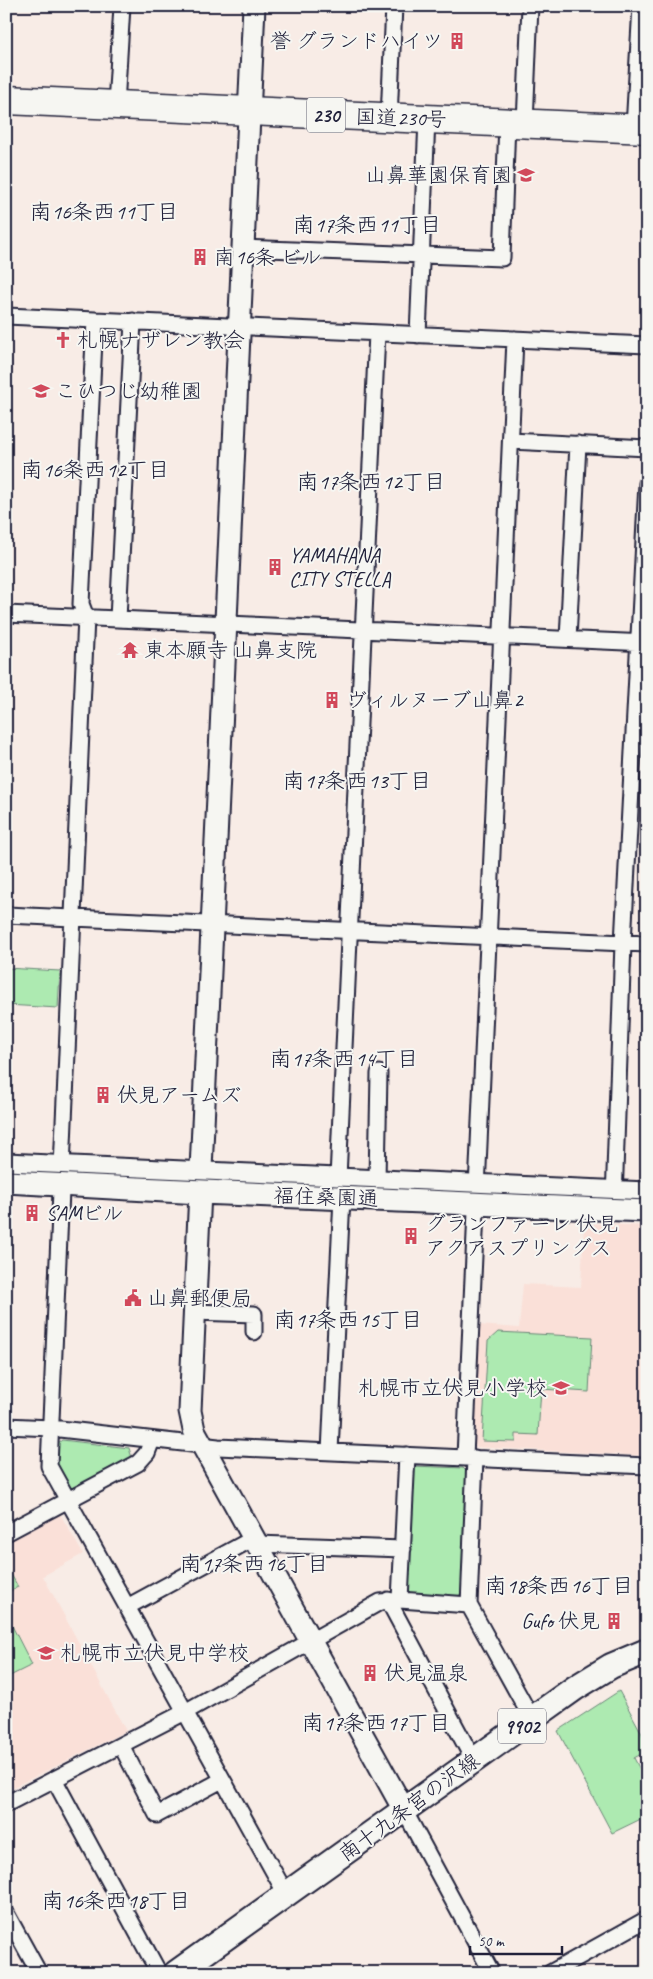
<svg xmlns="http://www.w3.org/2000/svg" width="653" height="1979" font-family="Caveat,'Klee One',sans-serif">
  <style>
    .built { fill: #fae0d8 }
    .green { fill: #adeab1; stroke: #688676 }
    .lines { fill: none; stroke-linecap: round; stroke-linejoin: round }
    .street-casing { stroke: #22223b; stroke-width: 19 }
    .secondary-casing { stroke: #22223b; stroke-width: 25 }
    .primary-casing { stroke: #22223b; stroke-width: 28 }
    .highway-casing { stroke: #22223b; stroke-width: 31 }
    .street { stroke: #f6f6f2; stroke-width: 15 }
    .secondary { stroke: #f6f6f2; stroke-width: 21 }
    .primary { stroke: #f6f6f2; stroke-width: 24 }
    .highway { stroke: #f6f6f2; stroke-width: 28 }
    .tram { stroke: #22223b; stroke-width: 1 }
    .labels { text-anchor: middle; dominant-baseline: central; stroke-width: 4; stroke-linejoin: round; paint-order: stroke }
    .shield { fill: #f6f6f2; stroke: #626272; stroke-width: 1 }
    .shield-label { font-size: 20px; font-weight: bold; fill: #22223b }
    .poi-label { font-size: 21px; fill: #22223b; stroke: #f6f6f2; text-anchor: start }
    .street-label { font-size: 21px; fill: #22223b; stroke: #f6f6f2 }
    .neighbourhood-label { font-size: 22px; fill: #22223b; stroke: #f6f6f2 }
  </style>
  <rect width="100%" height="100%" fill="#f8ece6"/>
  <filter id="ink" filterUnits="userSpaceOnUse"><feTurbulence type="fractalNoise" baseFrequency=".02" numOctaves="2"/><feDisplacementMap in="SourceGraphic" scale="10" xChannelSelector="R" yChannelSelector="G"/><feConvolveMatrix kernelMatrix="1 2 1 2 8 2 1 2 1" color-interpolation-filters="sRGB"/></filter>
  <g filter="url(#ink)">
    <!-- built -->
    <path class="built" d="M584,1223L647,1226V1456L473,1447L479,1325L519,1328L523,1284L581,1287Z
      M60,1514L83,1554L43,1576L126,1731L6,1791V1543Z"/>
    <!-- green -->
    <path class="green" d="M6,968L60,971L58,1008L6,1005Z
      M498,1332L592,1337L589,1392L541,1389L538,1435L516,1434V1442L482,1441L488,1341Z
      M62,1440L129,1448L132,1458L74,1488L68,1487L56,1466L58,1443Z
      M413,1466L463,1468L467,1472L462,1593L457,1597L411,1595L408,1591Z
      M6,1565L18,1587L6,1593Z
      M6,1614L32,1665L6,1678Z
      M619,1691L647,1743V1751L634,1758L647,1783V1816L612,1833L558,1731Z"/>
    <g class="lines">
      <!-- street casing -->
      <g class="street-casing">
        <path id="street" d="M116,105L122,6
          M389,118L394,6
          M525,123L530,6
          M634,128L641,6
          M242,248L502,258L507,122
          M6,316L647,345
          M95,320L81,604L86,617L49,1466L286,1894
          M418,335L427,119
          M511,441L647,448
          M6,614L647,643
          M118,619L133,321
          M568,639L578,444
          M6,915L647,944
          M338,1178L377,333
          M377,1180L379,1073
          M614,1200L623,943L647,483
          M194,1312L254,1314V1332
          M6,1426L51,1428L218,1447L647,1466
          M330,1452L342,1197
          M465,1457L515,339
          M475,1458L469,1605L532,1719
          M6,1533L138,1463L147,1453L152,1440
          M257,1544L403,1549
          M388,1600L474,1761
          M400,1600L407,1455
          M127,1607L254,1538
          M121,1745L157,1815L222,1780
          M54,1779L159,1973
          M6,1804L185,1712L380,1602L400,1600L469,1605
          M404,1810L492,1973
          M6,1913L39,1973
          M196,1959L204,1973
          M550,1973L647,1919"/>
      </g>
      <!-- secondary casing -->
      <g class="secondary-casing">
        <path id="secondary" d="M254,6L190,1411L194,1430L404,1810
          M6,1164L647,1193
          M6,1182L200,1193L647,1211"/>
      </g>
      <!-- primary casing -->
      <g class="primary-casing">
        <path id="primary" d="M176,1973L575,1688L611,1666L647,1651"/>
      </g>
      <!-- highway casing -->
      <g class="highway-casing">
        <path id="highway" d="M6,100L647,129"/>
      </g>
      <!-- street -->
      <use href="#street" class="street"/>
      <!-- secondary -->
      <use href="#secondary" class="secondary"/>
      <!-- primary -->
      <use href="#primary" class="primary"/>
      <!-- highway -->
      <use href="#highway" class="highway"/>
      <!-- tram -->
      <path class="tram" d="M6,1171L647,1200"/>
    </g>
  </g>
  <!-- icons -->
  <defs>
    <g id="building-bare" transform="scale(1.35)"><path d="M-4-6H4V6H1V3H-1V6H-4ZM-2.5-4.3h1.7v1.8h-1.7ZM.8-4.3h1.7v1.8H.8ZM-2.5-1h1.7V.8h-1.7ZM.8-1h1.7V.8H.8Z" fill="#d1495b" stroke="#f6f6f2" stroke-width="2.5" paint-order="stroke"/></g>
    <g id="school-bare" transform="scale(1.35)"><path d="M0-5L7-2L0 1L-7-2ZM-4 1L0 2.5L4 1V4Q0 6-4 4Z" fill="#d1495b" stroke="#f6f6f2" stroke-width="2.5" paint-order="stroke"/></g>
    <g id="church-bare" transform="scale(1.35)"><path d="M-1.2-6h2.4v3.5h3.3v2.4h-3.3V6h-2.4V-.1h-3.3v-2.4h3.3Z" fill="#d1495b" stroke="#f6f6f2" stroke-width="2.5" paint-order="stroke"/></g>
    <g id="temple-bare" transform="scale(1.35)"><path d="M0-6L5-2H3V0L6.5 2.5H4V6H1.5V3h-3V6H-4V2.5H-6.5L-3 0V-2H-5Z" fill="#d1495b" stroke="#f6f6f2" stroke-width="2.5" paint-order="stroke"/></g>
    <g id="civic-bare" transform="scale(1.35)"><path d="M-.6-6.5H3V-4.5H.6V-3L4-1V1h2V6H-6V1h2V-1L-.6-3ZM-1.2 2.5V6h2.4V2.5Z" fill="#d1495b" stroke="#f6f6f2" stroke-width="2.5" paint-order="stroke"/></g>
  </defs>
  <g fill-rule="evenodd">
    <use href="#building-bare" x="457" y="41"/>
    <use href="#school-bare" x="526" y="175"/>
    <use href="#building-bare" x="200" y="257"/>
    <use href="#church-bare" x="63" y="340"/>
    <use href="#school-bare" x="41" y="391"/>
    <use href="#building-bare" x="275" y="567"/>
    <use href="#temple-bare" x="130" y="650"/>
    <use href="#building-bare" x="332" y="700"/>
    <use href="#building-bare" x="103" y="1095"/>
    <use href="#building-bare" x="32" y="1213"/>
    <use href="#building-bare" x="411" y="1236"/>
    <use href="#civic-bare" x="133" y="1298"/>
    <use href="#school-bare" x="561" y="1388"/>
    <use href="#building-bare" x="614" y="1621"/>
    <use href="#school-bare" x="46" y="1653"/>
    <use href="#building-bare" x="370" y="1673"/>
  </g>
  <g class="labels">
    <!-- shield labels -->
    <g class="shield">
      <rect x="307" y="97.5" width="38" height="35" rx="4"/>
      <rect x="498" y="1708.5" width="48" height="35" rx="4"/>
    </g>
    <g class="shield-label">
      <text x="326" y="115">230</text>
      <text x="522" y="1726">9902</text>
    </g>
    <!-- poi labels -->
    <g class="poi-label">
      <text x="443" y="41" text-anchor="end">誉 グランドハイツ</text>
      <text x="512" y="175" text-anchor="end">山鼻華園保育園</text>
      <text x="214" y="257">南16条 ビル</text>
      <text x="77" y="340">札幌ナザレン教会</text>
      <text x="55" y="391">こひつじ幼稚園</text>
      <text x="289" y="555">YAMAHANA<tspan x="289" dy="24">CITY STELLA</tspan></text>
      <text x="144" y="650">東本願寺 山鼻支院</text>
      <text x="346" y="700">ヴィルヌーブ山鼻2</text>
      <text x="117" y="1095">伏見アームズ</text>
      <text x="46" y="1213">SAMビル</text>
      <text x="425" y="1224">グランファーレ 伏見<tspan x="425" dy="24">アクアスプリングス</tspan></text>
      <text x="147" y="1298">山鼻郵便局</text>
      <text x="547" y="1388" text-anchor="end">札幌市立伏見小学校</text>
      <text x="600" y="1621" text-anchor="end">Gufo 伏見</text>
      <text x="60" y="1653">札幌市立伏見中学校</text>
      <text x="384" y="1673">伏見温泉</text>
    </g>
    <!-- street labels -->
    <g class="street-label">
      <text transform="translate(401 118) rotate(2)">国道230号</text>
      <text transform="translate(326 1197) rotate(2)">福住桑園通</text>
      <text transform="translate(409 1807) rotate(-36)">南十九条宮の沢線</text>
    </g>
    <!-- neighbourhood labels -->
    <g class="neighbourhood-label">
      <text x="104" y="212">南16条西11丁目</text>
      <text x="367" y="225">南17条西11丁目</text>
      <text x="95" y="470">南16条西12丁目</text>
      <text x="371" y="482">南17条西12丁目</text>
      <text x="357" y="781">南17条西13丁目</text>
      <text x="344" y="1059">南17条西14丁目</text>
      <text x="348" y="1320">南17条西15丁目</text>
      <text x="254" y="1564">南17条西16丁目</text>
      <text x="559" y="1586">南18条西16丁目</text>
      <text x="376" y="1723">南17条西17丁目</text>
      <text x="116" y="1901">南16条西18丁目</text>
    </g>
  </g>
  <!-- margin -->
  <rect width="653" height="1979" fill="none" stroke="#f6f6f2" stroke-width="25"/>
  <rect x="12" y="12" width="628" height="1954" fill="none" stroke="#22223b" stroke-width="2" filter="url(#ink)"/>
  <!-- scale -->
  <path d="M470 1946v8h92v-8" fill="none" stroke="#22223b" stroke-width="2.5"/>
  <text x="478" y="1946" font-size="15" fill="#22223b" stroke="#f6f6f2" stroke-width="4" paint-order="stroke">50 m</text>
</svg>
